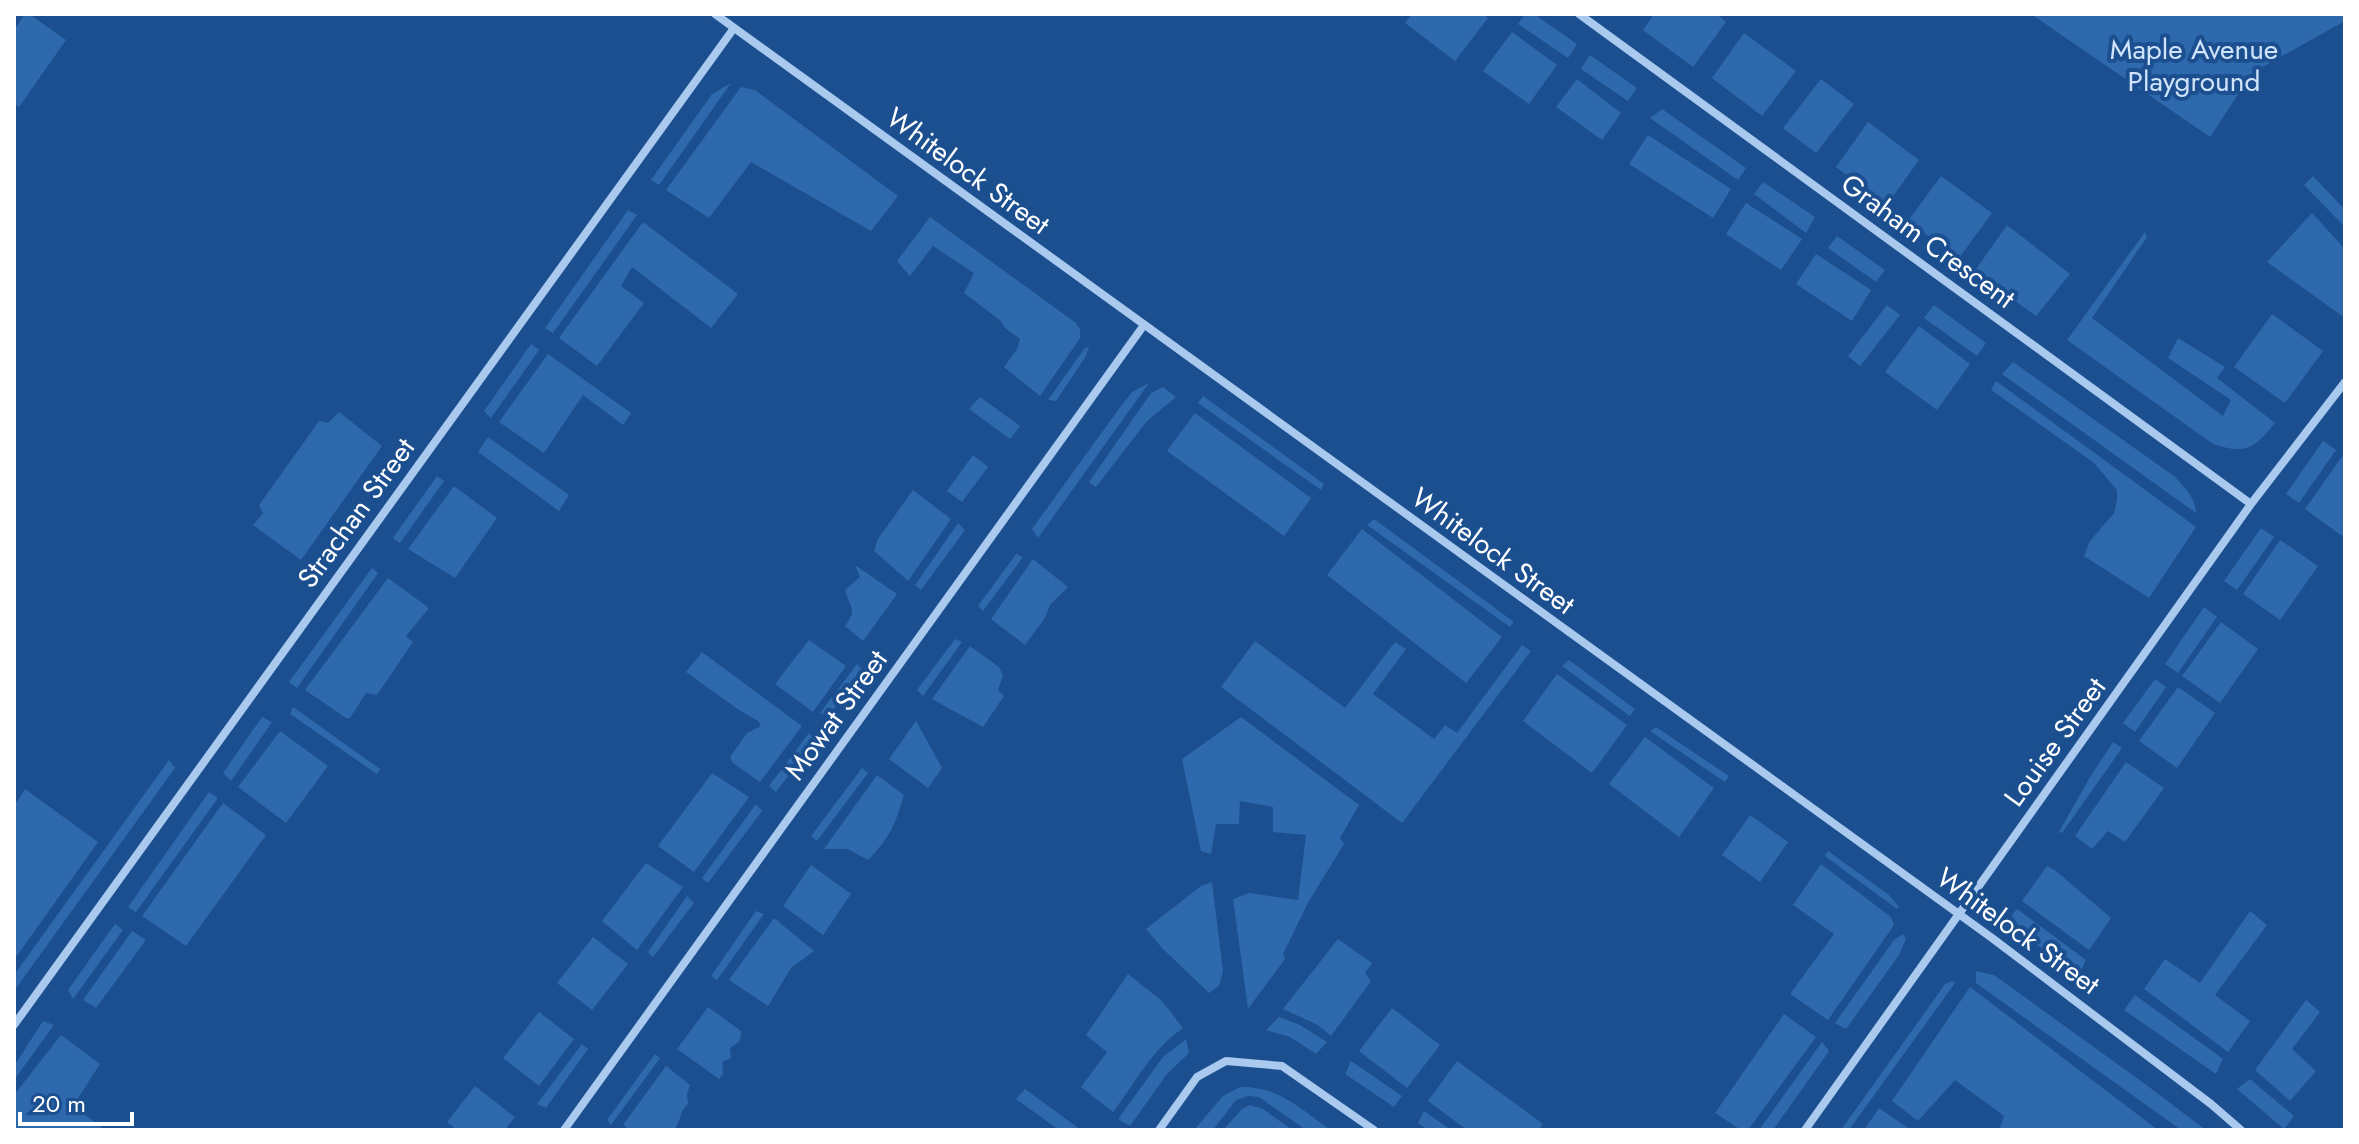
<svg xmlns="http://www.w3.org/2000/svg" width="2359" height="1144" font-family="Jost,sans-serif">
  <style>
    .green { fill: #2e69ad }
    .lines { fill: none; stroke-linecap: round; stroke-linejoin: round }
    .minor { stroke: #a9c9ee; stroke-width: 8 }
    .labels { text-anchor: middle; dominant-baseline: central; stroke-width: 8; stroke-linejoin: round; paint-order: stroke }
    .park-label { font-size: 28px; fill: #cfe3fa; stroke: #1b4f8f }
    .street-label { font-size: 28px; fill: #fff; stroke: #1b4f8f }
  </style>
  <rect width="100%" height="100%" fill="#1b4f8f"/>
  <!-- green -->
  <path class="green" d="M25,14H29L66,40L19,107L14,104V30Z
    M1412,14H1483L1488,18L1455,61L1405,23Z
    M1525,14H1534L1577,44L1568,58L1518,24Z
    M1654,14H1716L1726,22L1693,67L1643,30Z
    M2031,14H2345V21L2252,73L2210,137Z
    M1512,32L1557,65L1529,104L1483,71Z
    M1744,33L1796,71L1762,116L1712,78Z
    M1590,55L1637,88L1628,101L1581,69Z
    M1577,79L1621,113L1602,140L1556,107Z
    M1821,79L1854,104L1816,153L1783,128Z
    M731,83L659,185L651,180L712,94Z
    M741,87L755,90L898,196L871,231L751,162L709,218L666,190Z
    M1662,109L1746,168L1738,180L1650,118Z
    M1868,122L1919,160L1887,205L1836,167Z
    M1648,135L1731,189L1713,218L1629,164Z
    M1941,176L1992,213L1959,258L1908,221Z
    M2313,176L2345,210V227L2304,185Z
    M1763,182L1815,217L1806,233L1754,194Z
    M1746,203L1802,239L1781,270L1726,234Z
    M628,210L637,215L553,333L545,328Z
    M2312,213L2345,249V318L2267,262Z
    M930,217L1076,323L1080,329V338L1040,396L1004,367L1017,349L1020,339L1004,327L1001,321L964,293L974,273L933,246L910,276L897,261Z
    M643,222L738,294L711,328L632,267L621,286L644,303L597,366L559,338Z
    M2007,225L2070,274L2036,316L1974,272Z
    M2145,232L2147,237L2092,318L2223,416L2231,400L2168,358L2178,338L2225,367L2217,378L2275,423C2255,448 2245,455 2213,444L2067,340Z
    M1837,236L1885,270L1876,282L1828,248Z
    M1816,254L1871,290L1852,321L1796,284Z
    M1887,305L1900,315L1860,366L1848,356Z
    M1934,305L1986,343L1977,356L1924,318Z
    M2272,314L2323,351L2285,403L2234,367Z
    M1919,326L1970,364L1937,410L1885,372Z
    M531,344L539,350L491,418L484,411Z
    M1089,346L1086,356L1056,401L1048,400L1084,349Z
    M548,354L631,413L623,425L583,395L544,453L499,422Z
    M2013,362L2174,476C2184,487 2196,498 2196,513L2002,374Z
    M1996,381L2196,527L2149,598L2084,556L2090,541L2114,513L2117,500V490L2093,462L1991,390Z
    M1149,383L1038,538L1032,529L1121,406L1132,392Z
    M1163,387L1176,397L1147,421L1096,487L1089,482L1151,393Z
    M1203,396L1324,484L1321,490L1198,403Z
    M980,397L1020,426L1010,439L969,409Z
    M339,412L382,446L301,560L253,525L263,513L259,505L319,421L328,423Z
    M1195,413L1311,498L1284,536L1167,451Z
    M488,437L569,495L559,511L478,452Z
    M2323,441L2336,450L2299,503L2286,494Z
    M973,455L988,467L962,502L947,491Z
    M2343,455L2345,456V532L2342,536L2305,509Z
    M437,476L444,481L400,543L393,538Z
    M454,486L497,518L455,578L408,549Z
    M913,490L951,519L908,581L874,551L878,539Z
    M1374,519L1514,622L1510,627L1367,525Z
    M958,523L965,530L921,590L915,585Z
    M2261,528L2274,537L2237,590L2224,581Z
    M1362,529L1502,637L1466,683L1327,575Z
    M2280,540L2318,566L2280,620L2243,594Z
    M1016,554L1023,557L983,611L978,606Z
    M1033,559L1068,587L1050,605L1045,618L1025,645L991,619Z
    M855,565L897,594L863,641L845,626C858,609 850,608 845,590L860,577Z
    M372,568L378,573L297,688L289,682Z
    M388,578L429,608L406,636L413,642L377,695L366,693L350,718H346L305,690Z
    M2204,607L2217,617L2178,673L2165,664Z
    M2221,622L2258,649L2220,703L2182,676Z
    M955,639L962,642L923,696L917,690Z
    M809,640L846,666L813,712L775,684Z
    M1255,641L1345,708L1395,642L1406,649L1373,694L1434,739L1445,725L1457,733L1522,645L1531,651L1402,823L1221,687Z
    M970,646L999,667L1003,676L998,690L1004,696L983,727L932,699Z
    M702,652L802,726L760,782L733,763L730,757L747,733L761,726L758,721L739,710L686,672Z
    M1569,660L1635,709L1630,716L1562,666Z
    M857,664L863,670L828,717L820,713Z
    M1557,674L1627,725L1592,773L1523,721Z
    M2155,679L2166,687L2135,732L2123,723Z
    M2178,687L2215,713L2177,768L2139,741Z
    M293,707L380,769L377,774L290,714Z
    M262,717L272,722L231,781L223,773Z
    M1241,717L1359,805L1340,838L1344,844L1309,901L1283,954L1285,959L1248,1009L1233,899L1249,893L1298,900L1306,835L1273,832V807L1240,801L1239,824H1216L1211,854L1201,851L1182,759Z
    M916,721L942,768L928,788L889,759Z
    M1656,727L1729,776L1725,782L1650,731Z
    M280,731L328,766L286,823L238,787Z
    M809,733L816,739L776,792L769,786Z
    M1645,737L1714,788L1679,837L1609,784Z
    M2113,742L2122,748L2062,833L2059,832L2090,777Z
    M169,760L175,768L14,991V975Z
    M2126,762L2164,788L2125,842L2108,831L2092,849L2075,836Z
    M862,768L868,773L817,841L811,836Z
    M712,773L749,797L694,872L658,846Z
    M877,775L904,795C894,827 891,836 868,860L848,849H824Z
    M25,789L98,842L14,960V806Z
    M209,792L218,798L136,912L128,907Z
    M223,803L266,835L186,946L142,916Z
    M756,804L762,811L708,883L702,878Z
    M1750,815L1788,842L1760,882L1722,855Z
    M1828,851L1889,895L1899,907L1897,909L1825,856Z
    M646,863L683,887L637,950L602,921Z
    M1821,864L1891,917L1894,925L1828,1020L1790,994L1834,934L1793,905Z
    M811,865L851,894L823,935L783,906Z
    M2047,866L2056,871L2111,918L2089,950L2022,901Z
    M1212,882L1223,971L1219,986L1209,993L1162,948L1146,929L1201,886Z
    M687,896L694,903L653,957L648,952Z
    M2017,909L2086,960L2079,975L2021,933L2012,915Z
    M756,911L764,914L717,980L711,976Z
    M2250,911L2267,925L2215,995L2250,1021L2228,1052L2144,989L2165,959L2200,983Z
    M774,918L814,951L791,968L768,1006L729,980Z
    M115,924L123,930L73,999L68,990Z
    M132,931L146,940L96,1008L83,1000Z
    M1903,934L1906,939L1899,955L1846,1029L1835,1023L1894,940Z
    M593,937L628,964L592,1010L557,983Z
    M1338,939L1372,963L1365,973L1371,981L1331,1036L1318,1025L1283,1009Z
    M1976,971L1994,975L2145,1084L2206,1130H2181L1976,983Z
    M1128,974L1162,1001L1183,1028C1153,1048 1135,1083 1113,1112L1081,1087L1107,1052L1086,1035Z
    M1952,981L1955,983L1849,1130H1841L1933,1001L1945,984Z
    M1970,987L2158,1130H1999L2004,1116L1955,1080L1918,1121L1892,1101Z
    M2135,995L2223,1059L2216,1074L2124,1010Z
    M2306,1000L2320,1012L2292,1049L2316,1071L2290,1101L2255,1070Z
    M708,1007L741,1031L740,1041L730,1048L731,1058L722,1062L723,1074L719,1079L677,1049Z
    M1392,1008L1440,1045L1407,1088L1359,1051Z
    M539,1012L574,1039L539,1086L503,1058Z
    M1784,1014L1816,1037L1748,1130H1741L1715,1113Z
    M1279,1017L1300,1025L1327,1042L1316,1054L1290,1037L1266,1030Z
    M43,1021L54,1025L14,1080V1066Z
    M61,1035L100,1064L73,1106L105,1130H14V1095Z
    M1186,1039L1189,1053L1167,1074L1130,1126L1118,1119L1163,1057Z
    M1822,1042L1829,1051L1773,1130H1759Z
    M582,1044L588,1049L546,1108L537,1104Z
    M655,1054L660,1058L611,1125L607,1120Z
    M1351,1061L1402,1096L1394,1107L1345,1074Z
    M1457,1061L1543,1124L1539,1130H1467L1428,1101Z
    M666,1066L690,1085L687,1094L688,1104C679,1111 681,1124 673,1130H630L623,1125Z
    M2250,1079L2294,1116L2284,1129L2237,1089Z
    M475,1086L515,1117L505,1130H457L447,1122Z
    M1240,1087C1278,1086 1301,1109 1330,1130H1306L1259,1097L1248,1096L1236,1100L1213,1130H1194L1223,1096Z
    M1025,1089L1081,1130H1059L1016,1099Z
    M1250,1105L1263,1109L1292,1130H1223L1242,1109Z
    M1879,1108L1911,1130H1864Z
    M1424,1111L1451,1130H1428L1418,1123Z"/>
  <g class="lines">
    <!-- minor -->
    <path class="minor" d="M715,14L1992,938L2211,1104L2241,1130
      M1579,14L2251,504
      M14,1025L734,28
      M564,1130L1144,325
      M1159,1130L1197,1077L1226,1061L1282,1066L1374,1130
      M1805,1130L2251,504L2345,382"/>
  </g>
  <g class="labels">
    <!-- park labels -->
    <g class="park-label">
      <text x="2194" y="49">Maple Avenue<tspan x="2194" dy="32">Playground</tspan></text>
    </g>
    <!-- street labels -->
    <g class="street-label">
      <text transform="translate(968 171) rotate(36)">Whitelock Street</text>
      <text transform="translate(1928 241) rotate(36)">Graham Crescent</text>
      <text transform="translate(356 513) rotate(-54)">Strachan Street</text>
      <text transform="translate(1493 551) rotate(36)">Whitelock Street</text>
      <text transform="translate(836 715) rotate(-54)">Mowat Street</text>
      <text transform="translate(2055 742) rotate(-54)">Louise Street</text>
      <text transform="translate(2018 931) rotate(36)">Whitelock Street</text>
    </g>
  </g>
  <!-- border -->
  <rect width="2359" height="1144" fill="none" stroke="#ffffff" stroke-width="32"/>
  <!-- scale -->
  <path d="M20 1112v12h112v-12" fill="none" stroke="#ffffff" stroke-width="4"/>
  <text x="32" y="1112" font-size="24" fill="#ffffff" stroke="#1b4f8f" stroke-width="6" paint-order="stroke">20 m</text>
</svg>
